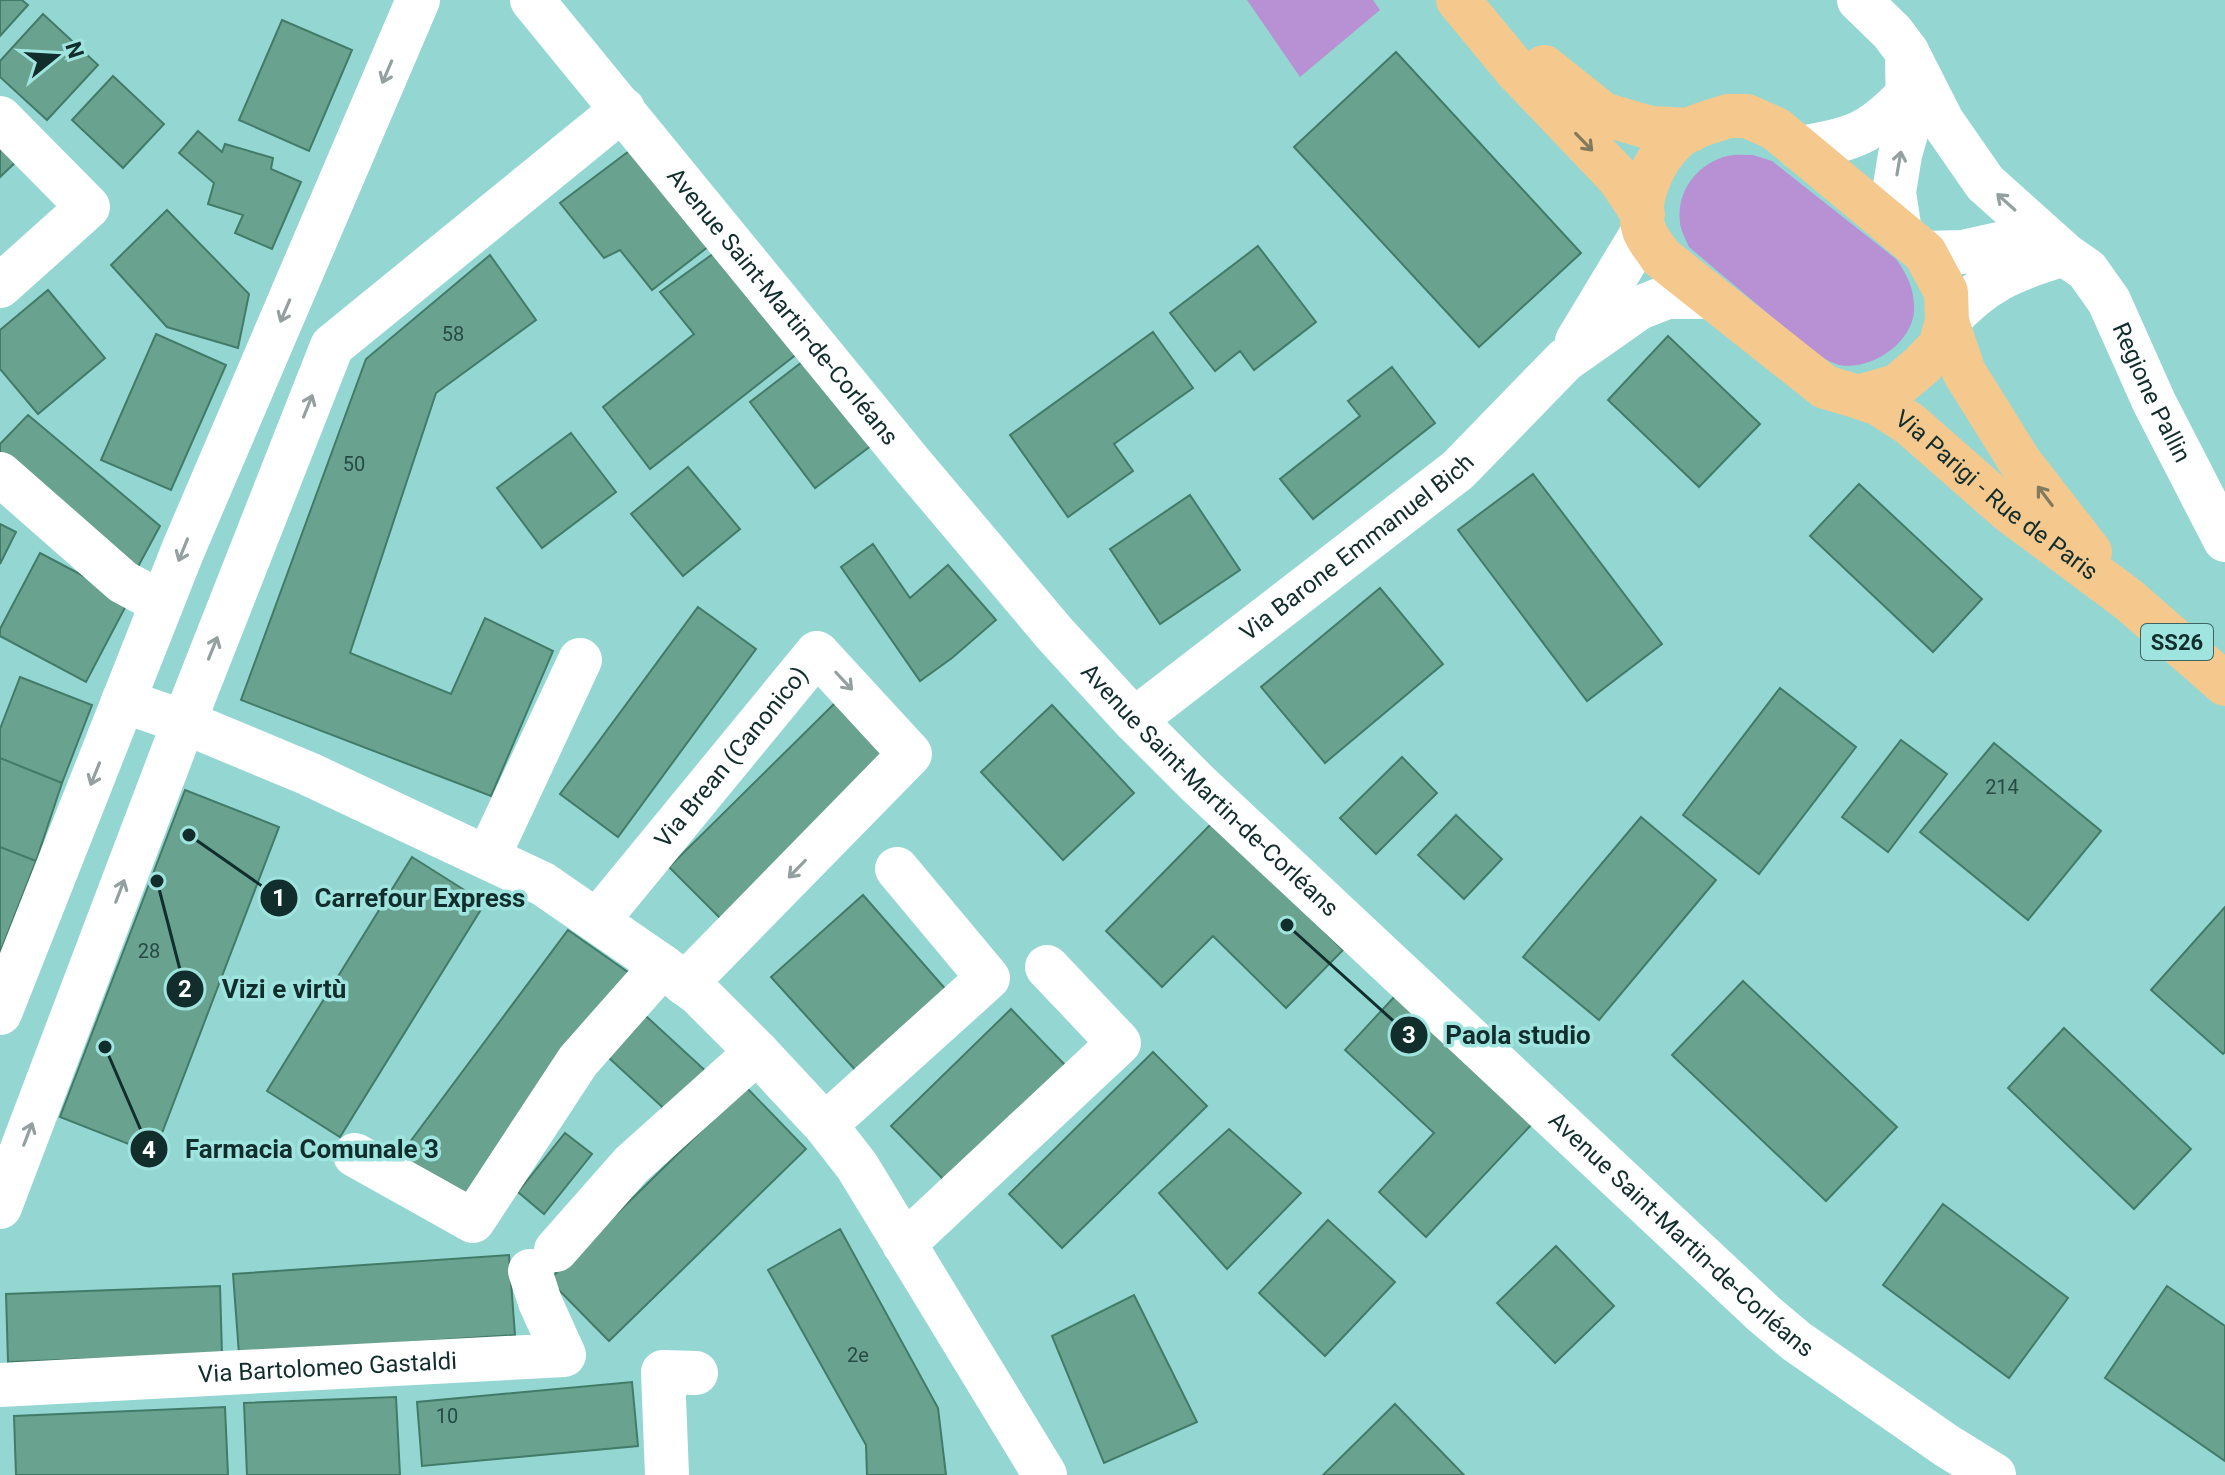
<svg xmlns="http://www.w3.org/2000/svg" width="2225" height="1475" font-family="Roboto,sans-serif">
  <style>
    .green { fill: #b791d3 }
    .building { fill: #69a38f; stroke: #427b68; stroke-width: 2 }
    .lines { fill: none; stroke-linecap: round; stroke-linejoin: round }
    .minor { stroke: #fff; stroke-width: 44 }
    .major { stroke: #f5c88e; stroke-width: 44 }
    .oneway { stroke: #94a0a0 }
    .oneway2 { stroke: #837a5d }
    .labels { text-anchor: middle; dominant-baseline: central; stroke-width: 7; stroke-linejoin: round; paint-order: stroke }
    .number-label { font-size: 20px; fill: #274a45 }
    .shield { fill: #a0e4df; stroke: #3c6462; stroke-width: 2 }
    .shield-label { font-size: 22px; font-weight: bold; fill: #112d2c }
    .street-label { font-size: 24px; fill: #112d2c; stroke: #a0e4df }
    .leader { fill: none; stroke: #112d2c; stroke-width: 3 }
    .callout-dot { fill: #112d2c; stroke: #a0e4df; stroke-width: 3 }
    .mark-label { font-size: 24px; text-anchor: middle; font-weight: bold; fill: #fff }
    .callout-label { font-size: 26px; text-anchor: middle; font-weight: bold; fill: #112d2c; stroke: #a0e4df; stroke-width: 7; stroke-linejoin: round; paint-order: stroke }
  </style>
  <rect width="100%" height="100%" fill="#94d7d2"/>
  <!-- green -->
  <path class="green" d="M1247,0H1373L1380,10L1300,77Z
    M1753,155L1772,161L1896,259C1908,276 1915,290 1914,312C1911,344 1870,371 1839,365C1832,363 1823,358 1816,354L1689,247C1686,240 1681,231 1680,223C1676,191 1697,164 1727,156C1735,154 1745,155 1753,155Z"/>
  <!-- building -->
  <path class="building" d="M0,0H22L28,5L0,36Z
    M43,14L98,65L47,120L0,77V61Z
    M282,20L352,50L309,151L239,120Z
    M1396,52L1581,253L1479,347L1294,147Z
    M113,76L164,124L123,168L72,120Z
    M198,131L222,152L225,144L273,158L271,169L301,182L272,249L235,233L243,215L208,204L214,183L179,153Z
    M0,140L19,159L0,177Z
    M633,148L713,243L652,290L620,250L604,258L560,203Z
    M167,210L249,294L238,348L167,327L111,265Z
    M1258,246L1316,322L1254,370L1240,351L1215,371L1170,313Z
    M717,251L798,353L650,469L603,407L694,334L660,292Z
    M490,255L536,320L436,393L350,653L451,694L485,618L553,651L491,796L241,700L366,359Z
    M48,290L105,358L38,414L0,369V330Z
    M1153,332L1193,388L1114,444L1133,471L1068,517L1010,435Z
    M156,334L226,365L171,490L101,460Z
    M1668,336L1760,424L1699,487L1608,400Z
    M806,359L872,445L815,488L750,402Z
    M1392,367L1435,423L1313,519L1280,479L1360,416L1348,401Z
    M28,415L160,526L133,576L0,460V444Z
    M571,433L616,492L542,548L497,488Z
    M688,467L740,529L683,576L631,514Z
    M1533,474L1662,644L1587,701L1458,530Z
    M1859,484L1982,599L1933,652L1810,536Z
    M1190,495L1240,570L1160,624L1110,549Z
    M0,524L16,532L0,564Z
    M873,544L910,598L948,565L996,620L952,658L920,681L841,567Z
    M40,553L129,600L86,682L0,636V629Z
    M1380,588L1443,664L1325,763L1261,687Z
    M698,607L756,649L618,837L560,794Z
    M20,677L92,705L62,783L0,758V729Z
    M1780,688L1856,747L1759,874L1683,815Z
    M835,703L889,757L723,921L669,867Z
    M1052,705L1134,793L1063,860L981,772Z
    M1901,740L1947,774L1888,852L1842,817Z
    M1994,743L2101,831L2028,920L1920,832Z
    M1402,757L1437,793L1376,854L1340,818Z
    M0,758L62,783L36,861L0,847Z
    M185,790L279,827L154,1154L60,1117Z
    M1456,815L1502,859L1464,899L1418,855Z
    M1641,817L1716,880L1599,1020L1523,957Z
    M1214,821L1343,950L1286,1008L1213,936L1162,987L1106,931Z
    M0,847L36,861L0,953Z
    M412,857L485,903L340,1137L267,1091Z
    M863,895L948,992L858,1073L771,977Z
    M2225,907V1052L2223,1054L2151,990Z
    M568,930L632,975L462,1206L398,1158Z
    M1743,981L1897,1127L1826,1201L1672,1055Z
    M1396,995L1532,1124L1426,1237L1379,1192L1434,1133L1345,1050Z
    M635,1006L709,1074L671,1115L597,1047Z
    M1011,1009L1066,1066L947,1183L891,1126Z
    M2064,1028L2191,1149L2134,1209L2008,1088Z
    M1153,1052L1207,1106L1062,1248L1009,1194Z
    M746,1087L806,1149L609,1341L549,1280Z
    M1229,1129L1301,1193L1227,1269L1159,1193Z
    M565,1133L592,1154L544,1214L518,1192Z
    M1943,1204L2068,1298L2009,1378L1883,1285Z
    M1328,1220L1395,1282L1325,1356L1259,1293Z
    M840,1229L938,1408L946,1475H867L866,1445L768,1270Z
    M1556,1246L1614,1306L1555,1363L1497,1303Z
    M509,1255L515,1335L239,1354L233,1274Z
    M220,1286L222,1354L8,1362L6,1294Z
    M2167,1286L2225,1326V1461L2105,1378Z
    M1134,1295L1197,1422L1104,1463L1052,1336Z
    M632,1382L638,1446L422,1466L417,1402Z
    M396,1397L400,1475H247L244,1403Z
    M1395,1404L1464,1475H1323Z
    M225,1407L228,1475H16L14,1416Z"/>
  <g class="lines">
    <!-- minor -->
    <g class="minor">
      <path id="s1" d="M532,0L909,461L1055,634L1134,720L1198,784L1764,1314L1796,1341L1947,1446L1994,1475"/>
      <path d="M1859,0L1892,32L1907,52L1908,126L1900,155L1894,192L1900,232"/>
      <path d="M1907,52L1942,121L1985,183L2062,252"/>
      <path d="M0,118L88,207L0,286"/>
      <path d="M1799,148C1852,140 1871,134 1908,94"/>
      <path id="s2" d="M1925,253L1963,252L1999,244H2025L2064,254L2087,270L2109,301L2154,402L2225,540"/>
      <path d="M1947,322C1983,282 2011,270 2062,255"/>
      <path d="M1577,341L1644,230"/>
      <path d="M0,474L123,582L162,603"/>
      <path d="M123,701L184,722L309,774L543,884L662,966L699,994L757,1052L825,1125L857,1166L1045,1475"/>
      <path id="s3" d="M1134,720L1458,470L1565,360L1639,308L1667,297H1710"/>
      <path d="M488,857L580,660"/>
      <path id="s4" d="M597,921L817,653L910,754L685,984"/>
      <path d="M0,1013L183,550L418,0"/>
      <path d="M825,1125L988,978L897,869"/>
      <path d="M355,1155L473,1221L578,1061L662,966"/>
      <path d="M0,1207L184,722L332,346L623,109"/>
      <path d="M904,1244L1119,1043L1047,967"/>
      <path d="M556,1250L631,1165L757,1052"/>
      <path id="s5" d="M0,1385L564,1355L540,1302L530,1271"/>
      <path d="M667,1475L663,1372L696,1373"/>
    </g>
    <!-- major -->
    <g class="major">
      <path d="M1458,0L1515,69L1618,177L1643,214"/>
      <path d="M1544,67L1603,114L1651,128L1691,130"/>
      <path d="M1728,116H1747L1776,129L1925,253L1946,292L1947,322L1940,346L1922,365L1897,386L1859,397L1825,387L1661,257C1656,249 1647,239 1644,230C1635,201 1654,158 1676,139C1690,126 1711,122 1728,116Z"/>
      <path d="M1947,322L1964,372L2020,462L2090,552"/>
      <path id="s6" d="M1859,397L1879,404L1910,424L2008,510L2129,600L2225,684"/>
    </g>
  </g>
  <!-- one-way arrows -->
  <defs><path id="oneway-shaft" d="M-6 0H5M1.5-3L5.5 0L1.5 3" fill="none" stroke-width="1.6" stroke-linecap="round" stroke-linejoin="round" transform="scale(2)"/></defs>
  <g class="oneway">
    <use href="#oneway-shaft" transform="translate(387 72) rotate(113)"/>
    <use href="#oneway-shaft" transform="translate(1899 163) rotate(-80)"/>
    <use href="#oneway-shaft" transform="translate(2006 202) rotate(-138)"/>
    <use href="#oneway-shaft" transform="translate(285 311) rotate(113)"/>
    <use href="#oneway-shaft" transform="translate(308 406) rotate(-68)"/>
    <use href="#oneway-shaft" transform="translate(183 550) rotate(112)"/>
    <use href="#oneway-shaft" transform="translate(213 648) rotate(-68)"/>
    <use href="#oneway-shaft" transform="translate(844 681) rotate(47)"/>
    <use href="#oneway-shaft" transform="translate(95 774) rotate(112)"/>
    <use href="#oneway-shaft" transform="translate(797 869) rotate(134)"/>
    <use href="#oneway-shaft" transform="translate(120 891) rotate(-69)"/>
    <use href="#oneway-shaft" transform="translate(28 1134) rotate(-69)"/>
  </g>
  <g class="oneway2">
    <use href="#oneway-shaft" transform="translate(1584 142) rotate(46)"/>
    <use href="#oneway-shaft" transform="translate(2045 496) rotate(-127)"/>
  </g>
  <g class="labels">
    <!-- number labels -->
    <g class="number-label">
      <text x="453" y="334">58</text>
      <text x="354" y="464">50</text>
      <text x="2002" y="787">214</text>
      <text x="149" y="951">28</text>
      <text x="858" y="1355">2e</text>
      <text x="447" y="1416">10</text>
    </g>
    <!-- shield labels -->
    <rect class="shield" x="2141" y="624" width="72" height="36" rx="6"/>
    <g class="shield-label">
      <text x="2177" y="642">SS26</text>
    </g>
    <!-- street labels -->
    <g class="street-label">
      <text stroke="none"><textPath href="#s1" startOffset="396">Avenue Saint-Martin-de-Corléans</textPath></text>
      <text stroke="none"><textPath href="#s2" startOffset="308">Regione Pallin</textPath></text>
      <text stroke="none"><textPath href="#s6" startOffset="170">Via Parigi - Rue de Paris</textPath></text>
      <text stroke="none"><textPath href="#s3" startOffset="282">Via Barone Emmanuel Bich</textPath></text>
      <text stroke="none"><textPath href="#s4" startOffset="212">Via Brean (Canonico)</textPath></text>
      <text stroke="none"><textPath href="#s1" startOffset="1042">Avenue Saint-Martin-de-Corléans</textPath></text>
      <text stroke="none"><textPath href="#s1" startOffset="1690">Avenue Saint-Martin-de-Corléans</textPath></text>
      <text stroke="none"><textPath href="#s5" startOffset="328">Via Bartolomeo Gastaldi</textPath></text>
    </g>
  </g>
  <!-- callouts -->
  <path class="leader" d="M189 835L279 898M157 881L185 989M1287 925L1409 1035M105 1047L149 1149"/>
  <g class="callout-dot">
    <circle cx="189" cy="835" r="8"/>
    <circle cx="157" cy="881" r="8"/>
    <circle cx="1287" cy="925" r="8"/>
    <circle cx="105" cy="1047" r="8"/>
    <circle cx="279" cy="898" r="20"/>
    <circle cx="185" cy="989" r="20"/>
    <circle cx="1409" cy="1035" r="20"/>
    <circle cx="149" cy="1149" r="20"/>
  </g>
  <g class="mark-label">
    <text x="279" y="906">1</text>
    <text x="185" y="997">2</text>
    <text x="1409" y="1043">3</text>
    <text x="149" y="1158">4</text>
  </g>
  <g class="callout-label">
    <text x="420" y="907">Carrefour Express</text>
    <text x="284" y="998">Vizi e virtù</text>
    <text x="1518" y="1044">Paola studio</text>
    <text x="312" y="1158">Farmacia Comunale 3</text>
  </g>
  <!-- north arrow -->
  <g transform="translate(56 56) rotate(72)" stroke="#a0e4df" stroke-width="6" paint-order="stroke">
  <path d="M0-6L14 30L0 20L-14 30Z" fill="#112d2c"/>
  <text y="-12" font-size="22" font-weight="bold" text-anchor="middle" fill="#112d2c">N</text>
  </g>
</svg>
